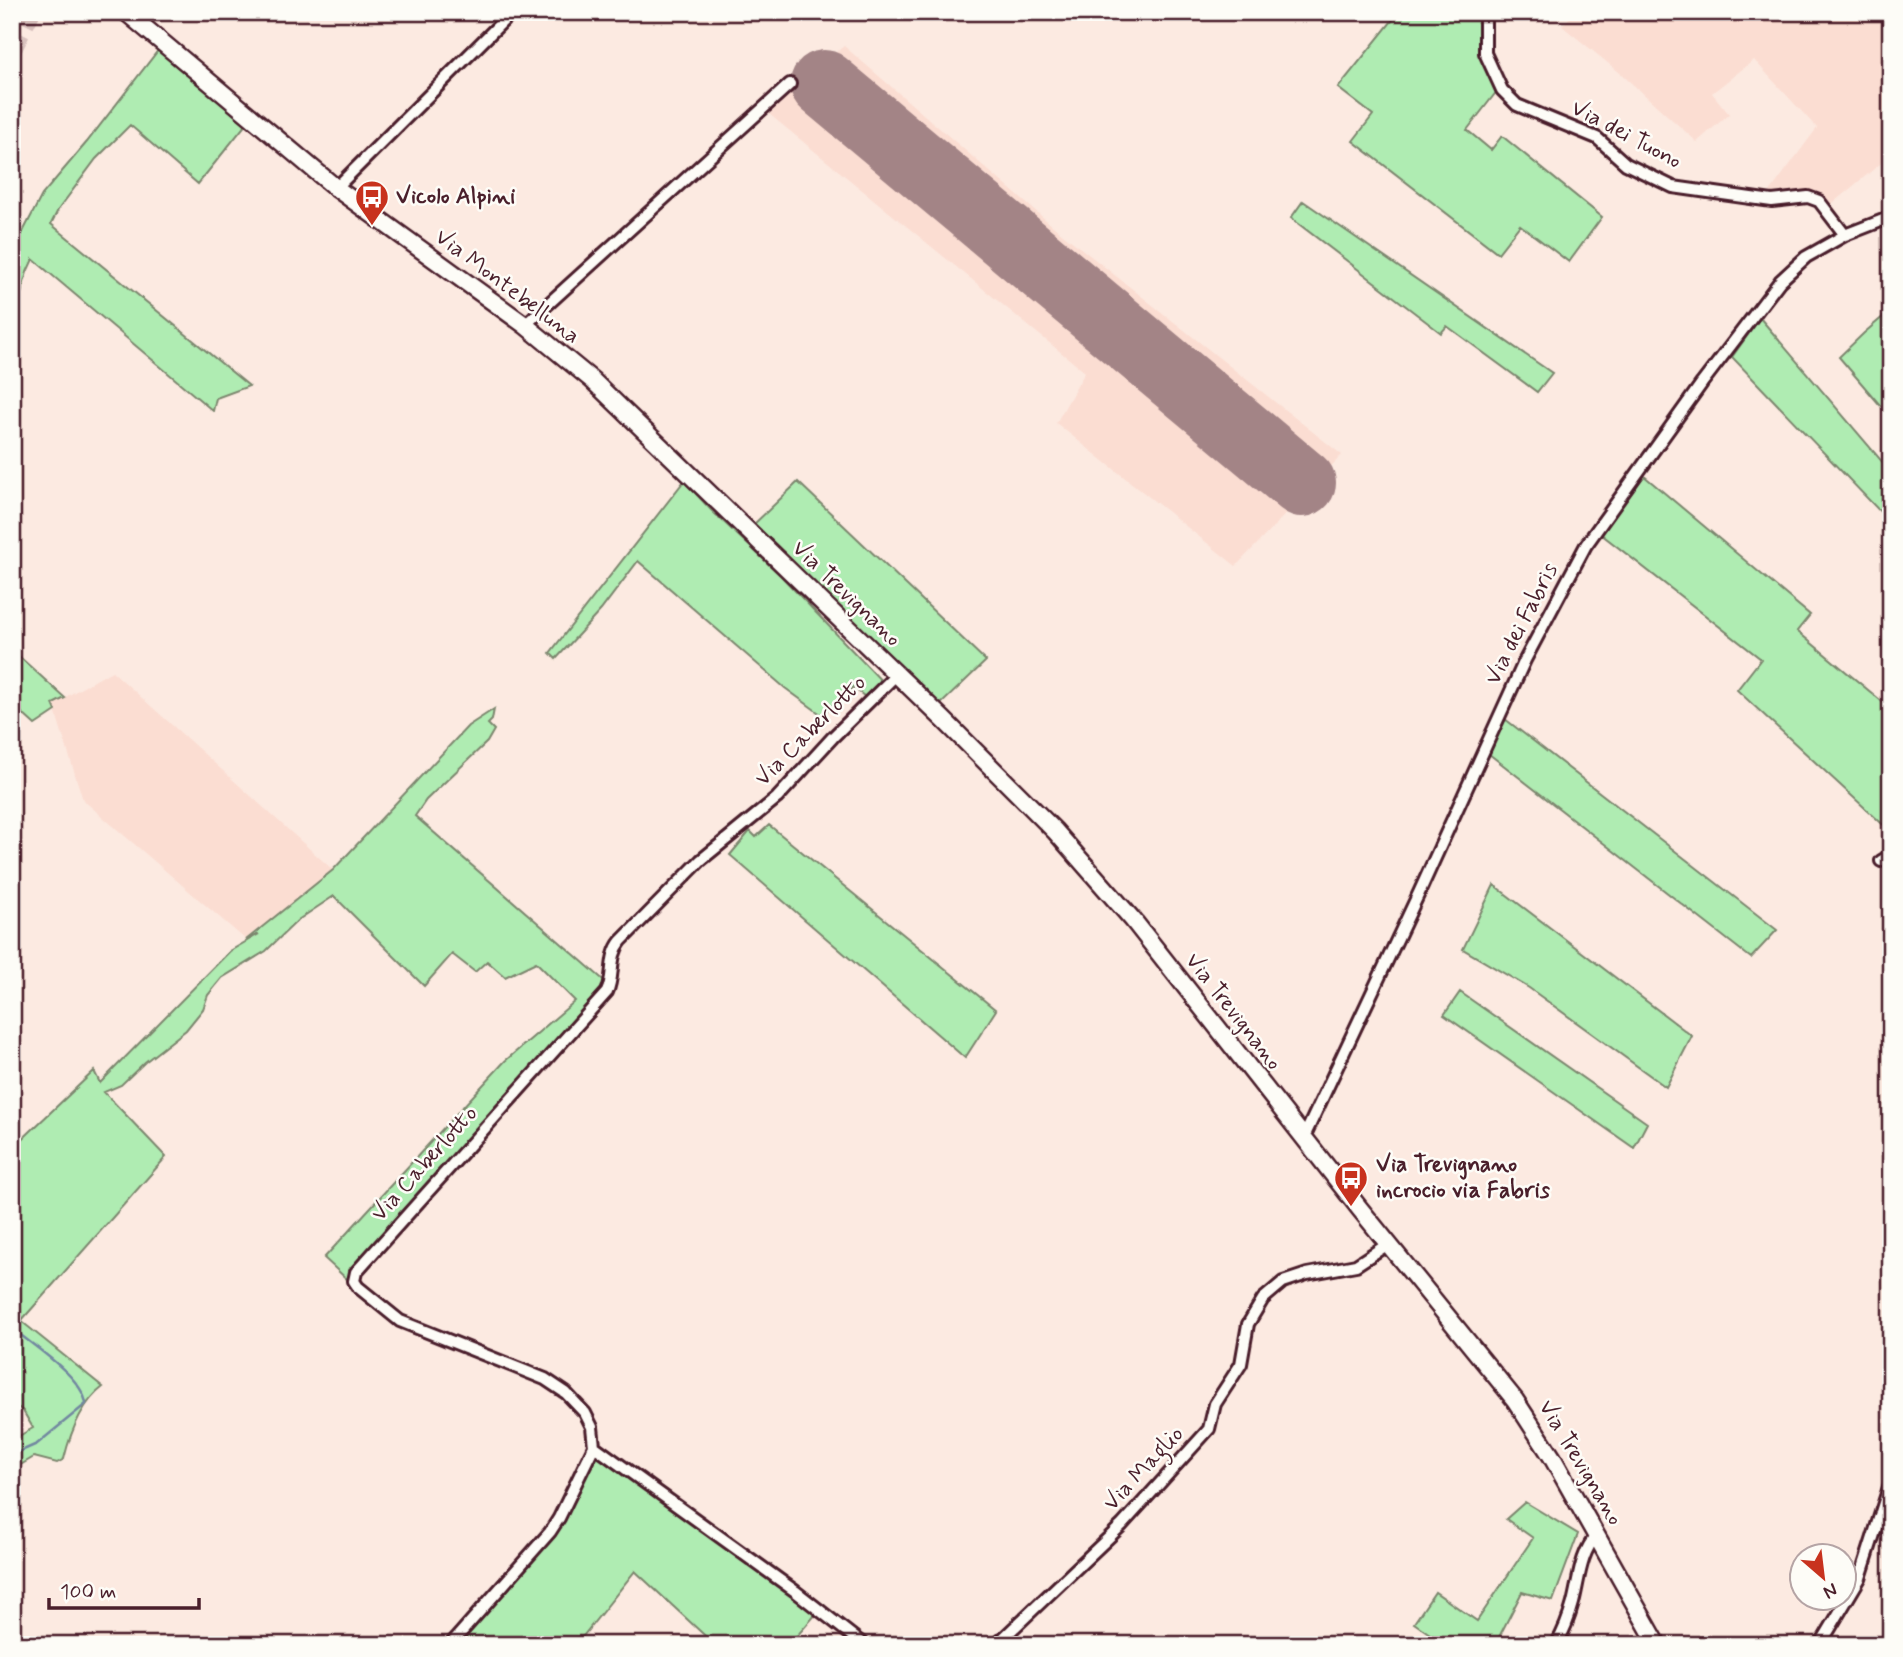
<svg xmlns="http://www.w3.org/2000/svg" width="1903" height="1657" font-family="Mynerve,sans-serif">
  <style>
    .built { fill: #fbddd2 }
    .green { fill: #afecb2; stroke: #7c866e; stroke-width: 2 }
    .lines { fill: none; stroke-linecap: round; stroke-linejoin: round }
    .stream { stroke: #7288a0; stroke-width: 2.5 }
    .runway { stroke: #a38486; stroke-width: 68 }
    .highway-tunnel { stroke: #d8c1bd; stroke-width: 19; stroke-dasharray: 19 10; stroke-linecap: butt }
    .street-casing { stroke: #4a1f2b; stroke-width: 16 }
    .secondary-casing { stroke: #4a1f2b; stroke-width: 21 }
    .street { stroke: #fdfcf7; stroke-width: 10 }
    .secondary { stroke: #fdfcf7; stroke-width: 16 }
    .labels { text-anchor: middle; dominant-baseline: central; stroke-width: 5; stroke-linejoin: round; paint-order: stroke }
    .street-label { font-size: 23px; fill: #4a1f2b; stroke: #fdfcf7 }
    .poi-label { font-size: 23px; font-weight: bold; fill: #4a1f2b; stroke: #fdfcf7; text-anchor: start }
  </style>
  <rect width="100%" height="100%" fill="#fceae1"/>
  <filter id="ink" filterUnits="userSpaceOnUse"><feTurbulence type="fractalNoise" baseFrequency=".0143" numOctaves="2"/><feDisplacementMap in="SourceGraphic" scale="14" xChannelSelector="R" yChannelSelector="G"/><feConvolveMatrix kernelMatrix="1 2 1 2 8 2 1 2 1" color-interpolation-filters="sRGB"/></filter>
  <g filter="url(#ink)">
    <!-- built -->
    <path class="built" d="M1575,12H1891V155L1829,206L1763,201L1817,128L1754,60L1712,93L1729,114L1697,142L1619,72L1562,26Z
      M844,46L1054,227L1342,455L1236,566L1056,423L1085,372L769,114L788,91Z
      M112,671L333,870L246,940L83,800L53,704Z"/>
    <!-- green -->
    <path class="green" d="M1399,12H1487C1488,38 1489,60 1504,82L1467,130L1491,150L1502,136L1602,217L1569,262L1520,225L1498,253L1353,141L1373,115L1338,88Z
      M163,44L251,118L198,184L130,125L96,159L58,210L51,224L249,386L216,398L213,411L33,259L27,272L12,327V253L42,195L87,142Z
      M1303,201L1552,373L1537,392L1447,326L1441,333L1291,218Z
      M1891,310V418L1839,357L1864,333Z
      M1760,318L1891,472V523L1732,357Z
      M1643,475L1810,615L1797,631L1891,709V832L1737,690L1761,659L1601,534Z
      M684,481L711,510L780,575L890,690L870,701L853,687L822,715L785,688L638,561L601,610L556,659L550,653Z
      M798,482L986,661L939,706L896,671L793,563L753,525Z
      M12,650L65,698L53,704L56,711L35,725L12,704Z
      M494,709L492,720L488,724L494,730L487,742L426,800L415,816L615,990L350,1282L324,1258L505,1061L575,1001L536,962L505,977L487,961L475,972L452,954L424,986L334,896L298,920L266,951L222,978L208,995L203,1009L186,1030L145,1062L121,1085L104,1092L166,1157L21,1321L103,1387C82,1403 70,1434 64,1459L57,1463L34,1457L12,1470V1440L33,1428L23,1411L12,1403V1149L94,1071L100,1083L230,951L259,934L246,940L333,870L468,726Z
      M1505,719L1777,930L1751,958L1489,754Z
      M769,825L996,1010L965,1058L730,855L750,831L756,837Z
      M1494,885L1692,1036L1666,1087L1529,988L1463,949Z
      M1460,992L1647,1123L1634,1148L1444,1015Z
      M597,1444L824,1605L789,1645H715L635,1571L576,1645H457L550,1535Z
      M1525,1502L1578,1534L1553,1601L1522,1592L1495,1645H1446L1414,1623L1435,1592L1477,1621L1533,1538L1506,1519Z"/>
    <g class="lines">
      <!-- stream -->
      <path class="stream" d="M12,1328C33,1346 83,1377 86,1404L37,1444L12,1455"/>
      <!-- runway -->
      <path class="runway" d="M824,84L1302,483"/>
      <!-- highway-tunnel -->
      <path class="highway-tunnel" d="M12,50L31,12"/>
      <!-- street casing -->
      <g class="street-casing">
        <path id="street" d="M1485,12V53L1502,90L1517,105L1597,138L1626,164L1673,187L1772,201L1808,197L1819,201L1845,235
          M336,188L512,12
          M525,325L790,84
          M1881,861L1891,855
          M1304,1137L1419,893L1525,660L1586,545L1702,383L1780,281L1806,257L1845,235L1891,217
          M594,1446L795,1591L864,1645
          M450,1645L550,1532L559,1518L594,1446L592,1427L585,1413L566,1393L545,1379L400,1321L358,1287L354,1281L356,1272L607,992C615,975 608,957 621,941L701,860L777,798L833,737L896,675
          M996,1645L1122,1525L1209,1429L1215,1404L1241,1364L1248,1324L1263,1299L1283,1282L1307,1274L1356,1265L1388,1244
          M1556,1645C1564,1631 1569,1618 1573,1603C1579,1580 1580,1553 1597,1535
          M1820,1645L1860,1578L1891,1481"/>
      </g>
      <!-- secondary casing -->
      <g class="secondary-casing">
        <path id="secondary" d="M126,12L336,188L525,325L592,380L944,720L1055,831L1133,920L1360,1209L1515,1400L1552,1457L1658,1645"/>
      </g>
      <!-- street -->
      <use href="#street" class="street"/>
      <!-- secondary -->
      <use href="#secondary" class="secondary"/>
    </g>
  </g>
  <!-- icons -->
  <defs>
    <g id="bus-pin" transform="scale(1.75)"><path d="M0 17L-7.5 6A9.5 9.5 0 1 1 7.5 6Z" fill="#c8321e" stroke="#fdfcf7"/><path d="M-5-6H5V4H4V6H2V4H-2V6H-4V4H-5ZM-3.5-4V0h7V-4ZM-3.5 1.2v1.5H-2V1.2ZM2 1.2v1.5H3.5V1.2Z" fill="#fff"/></g>
  </defs>
  <g fill-rule="evenodd">
    <use href="#bus-pin" x="372" y="197"/>
    <use href="#bus-pin" x="1351" y="1178"/>
  </g>
  <g class="labels">
    <!-- street labels -->
    <g class="street-label">
      <text transform="translate(1626 135) rotate(28)">Via dei Tuono</text>
      <text transform="translate(507 287) rotate(37)">Via Montebelluna</text>
      <text transform="translate(846 594) rotate(44)">Via Trevignano</text>
      <text transform="translate(1522 624) rotate(-63)">Via dei Fabris</text>
      <text transform="translate(811 731) rotate(-45)">Via Caberlotto</text>
      <text transform="translate(1233 1012) rotate(52)">Via Trevignano</text>
      <text transform="translate(425 1164) rotate(-48)">Via Caberlotto</text>
      <text transform="translate(1580 1463) rotate(59)">Via Trevignano</text>
      <text transform="translate(1144 1469) rotate(-47)">Via Maglio</text>
    </g>
    <!-- poi labels -->
    <g class="poi-label">
      <text x="396" y="197">Vicolo Alpini</text>
      <text x="1376" y="1165">Via Trevignano<tspan x="1376" dy="26">incrocio via Fabris</tspan></text>
    </g>
  </g>
  <!-- margin -->
  <rect width="1903" height="1657" fill="none" stroke="#fdfcf7" stroke-width="42"/>
  <rect x="21" y="21" width="1861" height="1615" fill="none" stroke="#4a1f2b" stroke-width="2.5" filter="url(#ink)"/>
  <!-- north arrow -->
  <g transform="translate(1823 1577) rotate(152)"><circle r="33" fill="#fdfcf7" stroke="#b5a4a5" stroke-width="2"/>
  <path d="M0-5L12 26L0 18L-12 26Z" fill="#c8321e"/>
  <text y="-10" font-size="19" font-weight="bold" text-anchor="middle" fill="#4a1f2b">N</text>
  </g>
  <!-- scale -->
  <path d="M49 1598v10h150v-10" fill="none" stroke="#4a1f2b" stroke-width="3.5"/>
  <text x="60" y="1598" font-size="21" fill="#4a1f2b" stroke="#fdfcf7" stroke-width="5" paint-order="stroke">100 m</text>
</svg>
